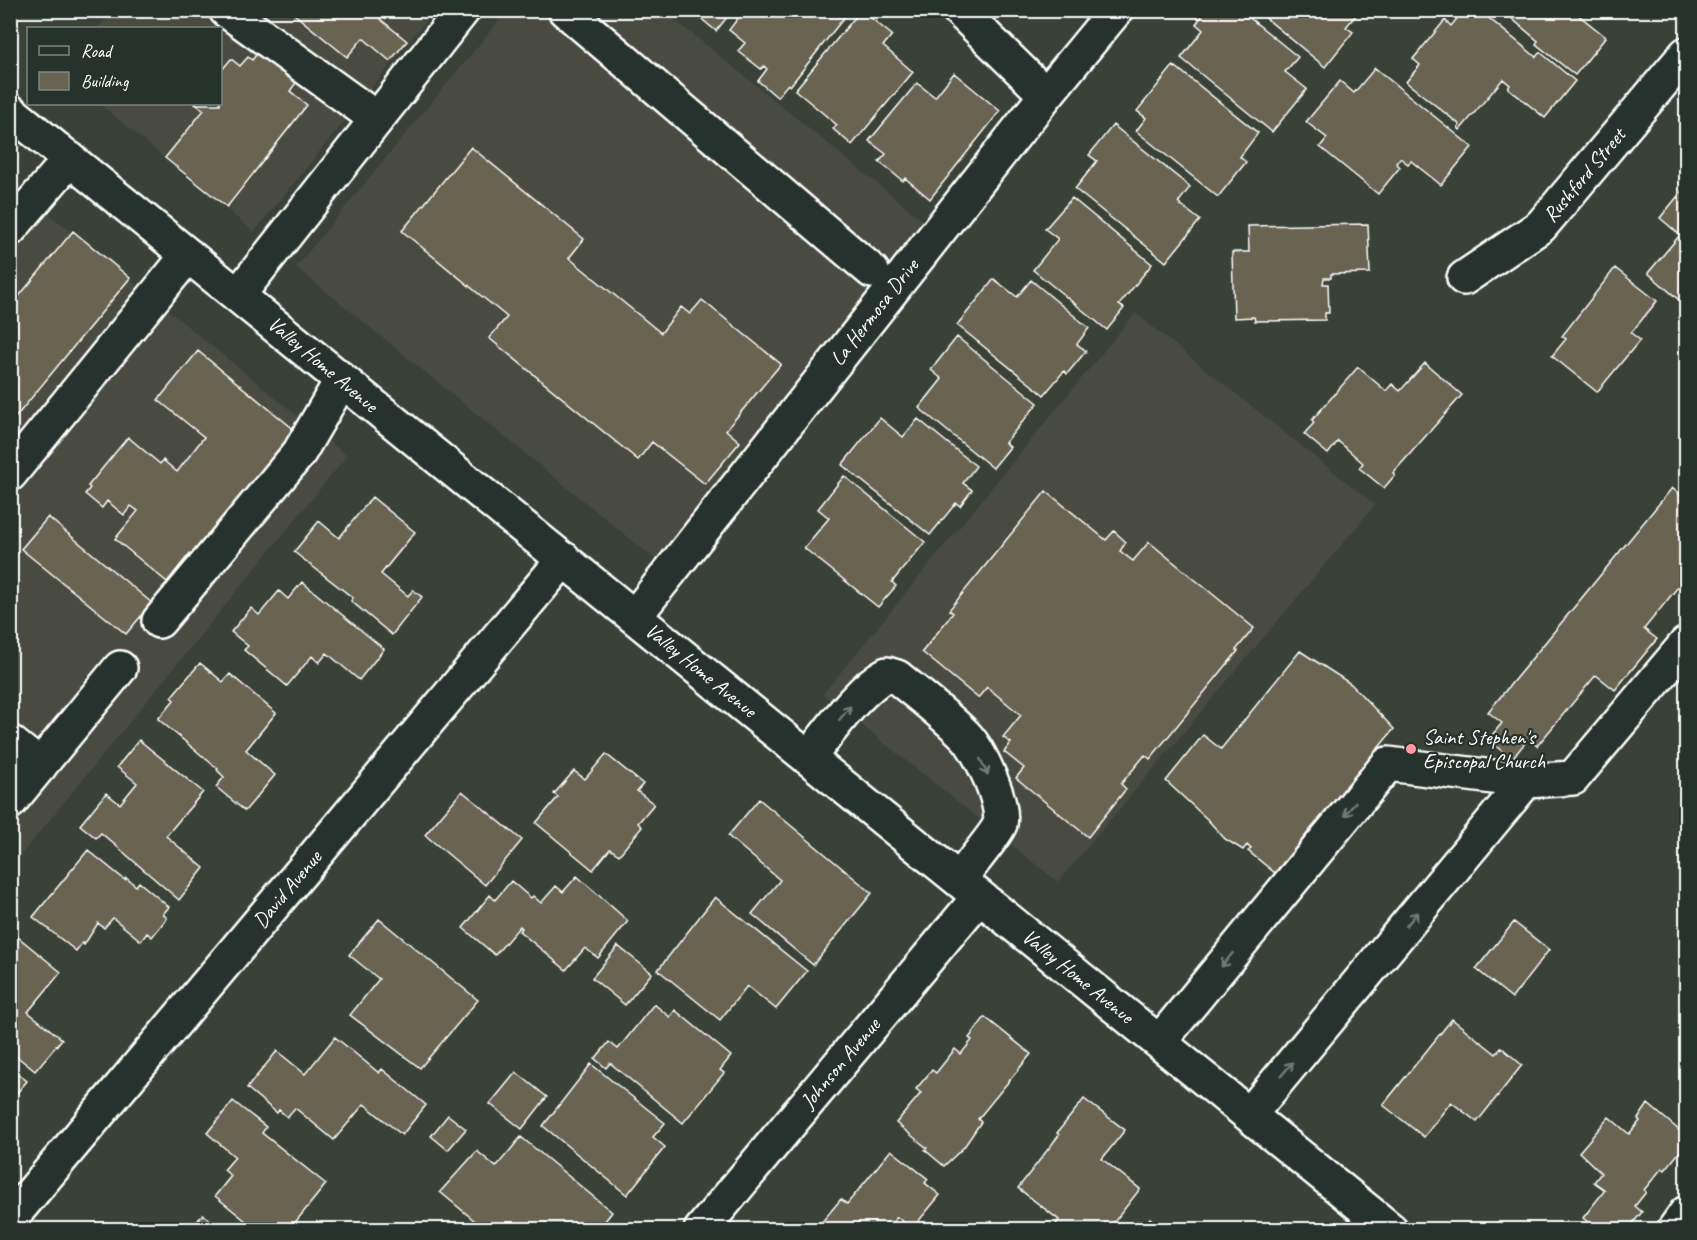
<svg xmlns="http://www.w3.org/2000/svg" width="1697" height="1240" font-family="Caveat,sans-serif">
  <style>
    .built { fill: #484c40 }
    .building { fill: #696451; stroke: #fff; stroke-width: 1.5 }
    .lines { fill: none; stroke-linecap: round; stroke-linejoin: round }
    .minor-casing { stroke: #fff; stroke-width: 38 }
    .minor { stroke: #26332d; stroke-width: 33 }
    .oneway { stroke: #727a76 }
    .poi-dot { fill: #ff9aa2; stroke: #26332d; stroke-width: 2 }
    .labels { text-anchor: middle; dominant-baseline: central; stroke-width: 4.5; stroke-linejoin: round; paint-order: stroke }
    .street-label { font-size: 21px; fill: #fff; stroke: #26332d }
    .poi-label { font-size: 21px; fill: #fff; stroke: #26332d; text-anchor: start }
  </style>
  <rect width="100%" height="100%" fill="#3a4238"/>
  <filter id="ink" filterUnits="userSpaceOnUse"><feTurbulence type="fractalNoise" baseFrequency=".0167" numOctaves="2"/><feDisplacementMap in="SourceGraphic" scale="12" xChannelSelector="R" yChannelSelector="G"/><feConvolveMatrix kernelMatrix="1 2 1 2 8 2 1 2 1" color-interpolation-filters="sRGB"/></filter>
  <g filter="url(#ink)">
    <!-- built -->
    <path class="built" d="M112,11H434L254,232L100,104H220V28H98Z
      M507,11H664L928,225L655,559L296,267Z
      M11,183L347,456L11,867Z
      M1135,313L1375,505L1058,882L823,694Z"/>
    <!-- building -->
    <path class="building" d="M289,10H369L407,41L390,61L363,38L347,57Z
      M691,10H733L716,31Z
      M744,10H850L790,86L788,84L777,97L758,81L767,69L764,66L761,69L738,51L745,43L729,30Z
      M861,10L892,35L883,46L913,72L852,145L833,129L837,125L795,90Z
      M1206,10H1240L1298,57L1285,72L1307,89L1272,132L1181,58L1203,30L1196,24Z
      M1256,10H1360L1346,27L1353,32L1325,67Z
      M1464,10H1479L1536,57L1540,52L1575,81L1545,118L1508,88L1510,85L1503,79L1460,130L1458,128L1460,125L1406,82L1420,65L1413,59L1445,20L1451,26Z
      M1502,10H1578L1576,13L1606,37L1575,75L1536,44L1538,41Z
      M260,50L298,80L290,91L307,105L227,207L165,158L204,110L195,104H220V72L231,59L240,66L248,57L252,60Z
      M1173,66L1175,68L1176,67L1258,133L1240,157L1246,162L1218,197L1136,131L1146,118L1137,111Z
      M1375,68L1472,147L1441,185L1411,161L1408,164L1400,158L1396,163L1400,167L1378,194L1320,147L1327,138L1306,122L1340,81L1354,93Z
      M954,73L1000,111L930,199L905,178L903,181L879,162L886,154L869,141L917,83L935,97Z
      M1113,125L1190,187L1178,203L1200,220L1166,262L1075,189L1097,161L1089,155Z
      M471,147L584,239L569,258L661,333L681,307L690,314L702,300L781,364L726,430L740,442L705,484L652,442L638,460L489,338L507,317L402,231Z
      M1686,186V306L1648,273L1680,235L1660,218Z
      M1072,198L1152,264L1119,305L1124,308L1107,330L1033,270L1058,239L1045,229Z
      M1368,224L1370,273L1331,274V278H1324L1323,284H1328L1329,313H1325V320L1255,321L1254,317L1234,318L1232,252H1249L1248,226Z
      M73,231L130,278L10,424V307Z
      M1615,268L1657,301L1631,333L1640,340L1597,392L1552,356L1566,339L1562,336Z
      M994,279L1017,297L1031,280L1089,328L1077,344L1086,351L1067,374L1064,371L1044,395L957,325Z
      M957,337L1038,403L1005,443L1010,447L993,468L919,408L942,379L931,370Z
      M198,351L296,431L194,556L190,553L167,582L115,539L138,511L131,506L124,515L107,501L102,508L85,494L90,488L88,486L128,437L160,464L163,460L177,472L204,437L158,400Z
      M1425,363L1462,395L1393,473L1395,475L1384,488L1359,468L1363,463L1338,441L1328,454L1304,434L1314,423L1312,420L1358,367L1386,391L1392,384L1400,391Z
      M880,418L903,437L918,419L976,466L963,483L972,490L960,506L956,503L930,535L842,465Z
      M844,476L925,542L892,582L896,586L878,607L804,548L829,518L818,509Z
      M1672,488L1686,500V577L1644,629L1657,639L1615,690L1596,675L1537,746L1528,739L1512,759L1488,740L1502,723L1488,712Z
      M1046,491L1106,540L1114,531L1126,542L1120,551L1133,561L1149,542L1254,628L1236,650L1238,651L1150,759L1145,755L1121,784L1126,789L1088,837L1016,778L1024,768L1004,752L1011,743L1003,737L1021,715L987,687L978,698L922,652L953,613L949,610Z
      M372,497L415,532L381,574L408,596L413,590L422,597L392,635L351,601L353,598L294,552L319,521L339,538Z
      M48,517L152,603L126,634L21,549Z
      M302,582L384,649L359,680L327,653L319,663L312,656L287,686L244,650L248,646L231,632L251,608L259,615L279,591L288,599Z
      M1300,651L1351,684L1394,729L1275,873L1248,851L1251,849L1247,845L1243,850L1225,839L1207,819L1166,781L1203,735L1221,749Z
      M200,663L223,682L230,674L276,713L246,750L275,775L245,811L216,787L224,777L217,770L218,769L158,719L174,700L171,697Z
      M139,740L203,792L166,836L204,868L179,900L101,833L96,838L80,825L106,793L120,804L137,783L117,767Z
      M606,754L643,784L637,791L654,804L638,823L642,827L619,855L610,849L593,870L536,823L558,797L554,794L574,771L585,779Z
      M462,791L522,840L485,885L425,835Z
      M759,799L872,893L813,965L752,914L780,880L728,836Z
      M88,850L125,880L126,878L136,886L139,882L169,907L163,914L167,918L152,937L147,933L141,941L113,918L104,928L98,923L84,945L82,943L76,951L33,917Z
      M577,876L628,921L598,958L585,948L566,970L519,931L522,928L520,926L495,955L463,928L490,895L495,900L511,881L531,898L533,896L541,903L556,886L563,892Z
      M715,897L807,971L776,1009L747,986L720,1020L658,970Z
      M379,919L478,1000L420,1068L350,1015L379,979L349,955Z
      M1514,922L1549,950L1512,998L1476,969Z
      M10,933H13L61,972L28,1012L62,1039L35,1071L10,1051Z
      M618,946L652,973L625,1005L592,978Z
      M654,1004L670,1017L675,1010L731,1056L720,1070L724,1073L683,1123L610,1063L606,1068L595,1059L609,1042L618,1049Z
      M985,1017L1031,1054L978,1119L981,1122L964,1147L944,1166L925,1150L927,1148L896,1123L921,1093L916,1089L932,1070L936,1073L955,1049L961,1054L972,1040L969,1038Z
      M1452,1019L1496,1054L1501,1047L1522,1065L1477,1122L1451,1102L1424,1137L1383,1105Z
      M335,1037L379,1073L382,1069L426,1105L402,1135L364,1104L334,1140L295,1108L287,1117L279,1110L277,1113L247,1088L277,1051L305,1074Z
      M591,1064L665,1123L653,1137L665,1147L627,1195L543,1126Z
      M10,1067L27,1081L10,1101Z
      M516,1072L547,1097L522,1129L490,1104Z
      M1084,1099L1125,1130L1102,1159L1140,1189L1108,1230H1052L1059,1220L1018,1188L1059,1135L1057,1133Z
      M233,1101L266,1127L262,1133L326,1184L289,1230H257L215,1196L231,1176L224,1170L235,1157L207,1133Z
      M1648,1104L1686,1136V1144L1665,1170L1662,1168L1644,1190L1646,1192L1635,1206L1642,1212L1627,1230H1594V1227L1583,1218L1605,1190L1594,1182L1601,1173L1579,1152L1609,1117L1629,1134L1640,1121L1638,1119Z
      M448,1115L466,1129L448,1150L431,1136Z
      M521,1137L612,1212L598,1230H557L552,1225L548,1230H486L440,1192L477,1151L496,1167Z
      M891,1150L928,1179L925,1183L940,1195L912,1229L897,1217L887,1230H801L807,1222L816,1229L841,1199L847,1204Z
      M203,1214L222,1230H190Z
      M1150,1218L1164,1230H1131L1138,1221L1143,1226Z"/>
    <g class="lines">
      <!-- minor casing -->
      <g class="minor-casing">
        <path id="minor" d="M226,10L377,119
          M565,10L872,271
          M959,10L1046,95
          M10,111C297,343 583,576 870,808C1043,949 1218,1088 1391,1230
          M10,229L70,159
          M1464,278L1541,226L1686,54
          M239,294L463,10
          M10,474L188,255
          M635,616L1046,95L1116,10
          M159,621L299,453L341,381
          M10,742L40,766
          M808,758C829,733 858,689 887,674L897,677C920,696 944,714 965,735C979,749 1005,803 1000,824C997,833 966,870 959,880
          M10,802L120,668
          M1160,1041L1388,764L1526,781L1573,778L1686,644
          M1250,1114L1526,781
          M10,1219L564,559
          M701,1230L979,897
          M1674,1230L1686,1213"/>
      </g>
      <!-- minor -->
      <use href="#minor" class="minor"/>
    </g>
    <!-- one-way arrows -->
    <defs><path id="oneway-shaft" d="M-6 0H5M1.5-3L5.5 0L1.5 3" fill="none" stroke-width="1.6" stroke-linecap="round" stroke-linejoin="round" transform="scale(1.5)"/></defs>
    <g class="oneway">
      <use href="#oneway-shaft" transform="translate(845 713) rotate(-50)"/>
      <use href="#oneway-shaft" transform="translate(984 767) rotate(65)"/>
      <use href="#oneway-shaft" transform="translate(1350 809) rotate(129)"/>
      <use href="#oneway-shaft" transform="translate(1412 919) rotate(-50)"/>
      <use href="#oneway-shaft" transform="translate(1227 960) rotate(129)"/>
      <use href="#oneway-shaft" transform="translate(1287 1069) rotate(-50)"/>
    </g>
  </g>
  <!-- markers -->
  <circle class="poi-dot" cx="1411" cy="749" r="6"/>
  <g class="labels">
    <!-- street labels -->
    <g class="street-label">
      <text transform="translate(1584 175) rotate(-50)">Rushford Street</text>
      <text transform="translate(874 312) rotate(-52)">La Hermosa Drive</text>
      <text transform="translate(323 364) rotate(40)">Valley Home Avenue</text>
      <text transform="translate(701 670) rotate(39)">Valley Home Avenue</text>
      <text transform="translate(287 889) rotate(-50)">David Avenue</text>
      <text transform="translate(1078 976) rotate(39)">Valley Home Avenue</text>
      <text transform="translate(840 1063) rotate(-50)">Johnson Avenue</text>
    </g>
    <!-- poi labels -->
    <g class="poi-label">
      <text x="1423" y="737">Saint Stephen's<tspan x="1423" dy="24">Episcopal Church</tspan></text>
    </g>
  </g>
  <!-- margin -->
  <rect width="1697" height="1240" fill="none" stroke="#26332d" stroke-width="36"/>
  <rect x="18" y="18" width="1661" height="1204" fill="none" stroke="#fff" stroke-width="2" filter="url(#ink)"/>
  <!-- legend -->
  <rect x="27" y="27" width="195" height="78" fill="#26332d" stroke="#7d8581" stroke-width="1.5"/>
  <rect x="39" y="46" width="30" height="9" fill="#26332d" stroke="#7d8581" stroke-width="1.5"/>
  <text x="81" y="57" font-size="18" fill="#ffffff">Road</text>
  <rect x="39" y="72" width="30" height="18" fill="#696451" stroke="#7d8581" stroke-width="1.5"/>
  <text x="81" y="87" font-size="18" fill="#ffffff">Building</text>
</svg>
